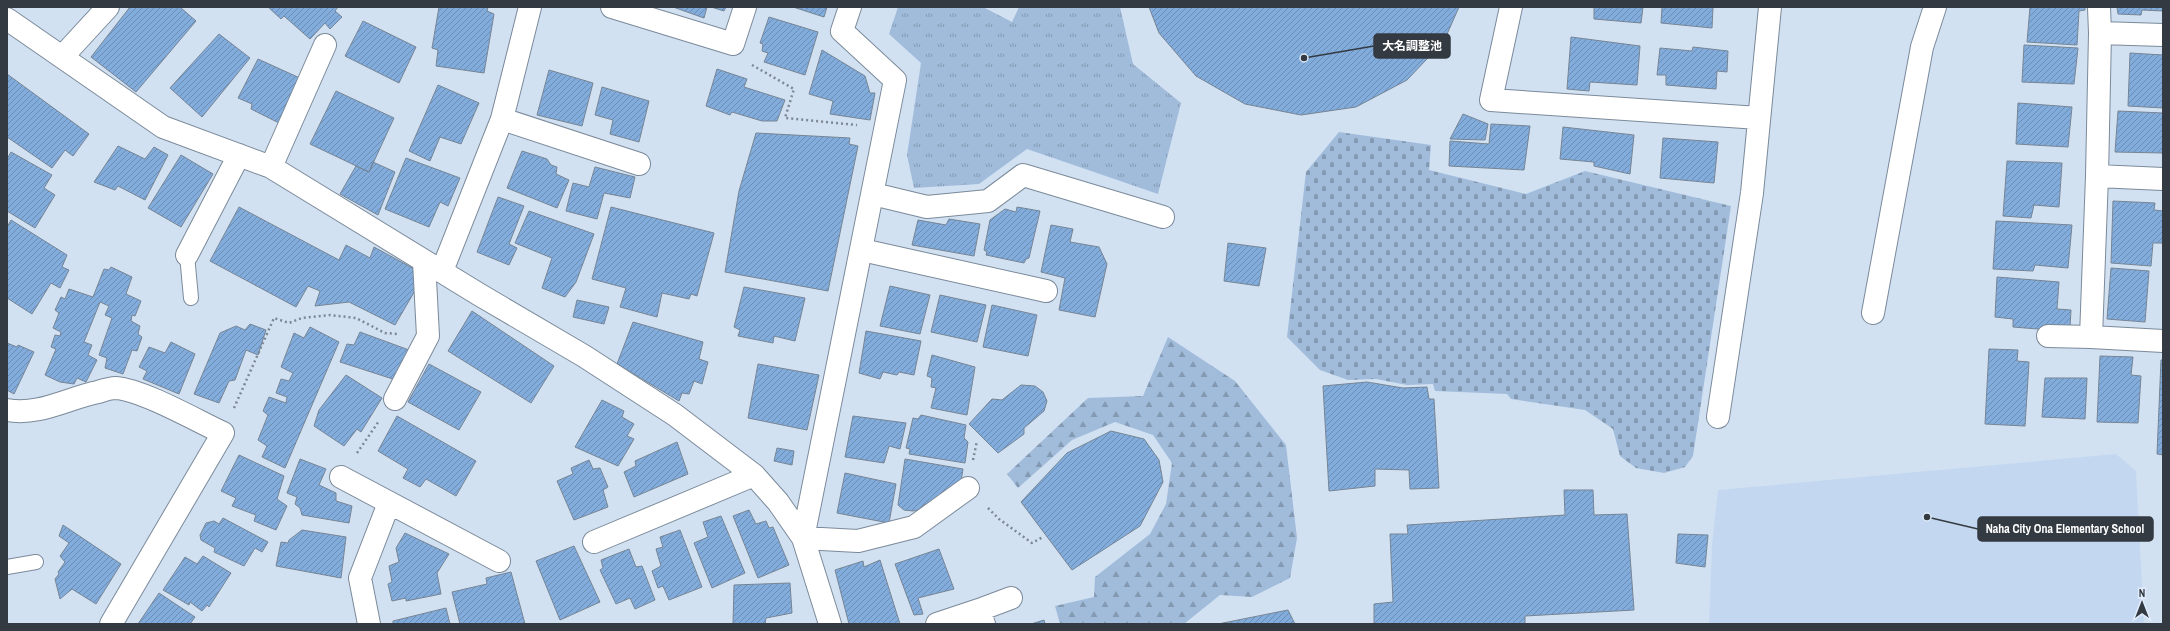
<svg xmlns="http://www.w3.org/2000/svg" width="2170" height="631" font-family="'Archivo Narrow','Noto Sans JP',sans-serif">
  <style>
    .built { fill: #c3d8f0 }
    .grass { fill: url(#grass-tufts) }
    .forest { fill: url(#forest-firs) }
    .cemetery { fill: url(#cemetery-stones) }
    .building { fill: url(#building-hatch); stroke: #768595 }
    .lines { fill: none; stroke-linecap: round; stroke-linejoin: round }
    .lane-casing { stroke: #7b8a9a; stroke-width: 16 }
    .street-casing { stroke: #7b8a9a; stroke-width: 24 }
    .path { stroke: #7d8793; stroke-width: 2.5; stroke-dasharray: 2 3; stroke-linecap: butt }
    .lane { stroke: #fff; stroke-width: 14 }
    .street { stroke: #fff; stroke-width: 22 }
    .leader { fill: none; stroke: #343a41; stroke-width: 1.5 }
    .callout-dot { fill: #343a41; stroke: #e1edfc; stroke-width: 1.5 }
    .callout { fill: #343a41; stroke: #343a41; stroke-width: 1.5 }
    .callout-label { font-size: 12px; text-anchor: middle; font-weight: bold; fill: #fff }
  </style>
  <defs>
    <pattern id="grass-tufts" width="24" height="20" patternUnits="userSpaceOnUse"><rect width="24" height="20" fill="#a1bcdb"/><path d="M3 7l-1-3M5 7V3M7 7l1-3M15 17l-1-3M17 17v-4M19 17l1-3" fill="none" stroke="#849ab3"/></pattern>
    <pattern id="forest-firs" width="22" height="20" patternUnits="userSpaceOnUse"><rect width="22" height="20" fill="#a1bcdb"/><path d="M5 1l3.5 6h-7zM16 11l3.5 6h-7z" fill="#849ab3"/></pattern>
    <pattern id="cemetery-stones" width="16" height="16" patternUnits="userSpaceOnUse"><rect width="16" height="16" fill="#a1bcdb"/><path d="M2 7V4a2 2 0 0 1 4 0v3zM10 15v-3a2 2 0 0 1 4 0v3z" fill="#849ab3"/></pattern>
    <pattern id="building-hatch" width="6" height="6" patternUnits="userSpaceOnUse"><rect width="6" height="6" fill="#82acdc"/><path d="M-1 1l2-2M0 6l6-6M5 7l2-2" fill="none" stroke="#6b8db4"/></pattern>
  </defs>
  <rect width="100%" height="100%" fill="#d1e1f2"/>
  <!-- built -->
  <path class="built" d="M2116,454L2136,471L2144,624H1709L1712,545L1718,490Z"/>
  <!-- grass -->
  <path class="grass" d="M898,7H983L1012,22L1019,7H1120L1133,64L1181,103L1158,194L1027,149L979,184L914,188L907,155L921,63L889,34Z"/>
  <!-- forest -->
  <path class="forest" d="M1168,337L1235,381L1286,445L1297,538L1290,578L1252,597L1220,595L1184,624H1060L1055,606L1094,597L1095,577L1150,534L1166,504L1172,463L1153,435L1115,422L1072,440L1018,488L1007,474L1088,398L1143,396Z"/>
  <!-- cemetery -->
  <path class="cemetery" d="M1339,132L1431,145L1429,170L1526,194L1585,171L1731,206L1693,456L1685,467L1664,473L1636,468L1620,456L1613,429L1585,410L1511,399L1507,394L1435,391L1433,384L1407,385L1376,379L1348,380L1320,370L1287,337L1306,172Z"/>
  <!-- building -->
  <path class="building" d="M130,7H180L196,21L136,92L91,57Z
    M268,7H338L335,11L342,17L330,29L325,23L310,39L284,16L281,19Z
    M439,7H488L487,11L494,14L484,73L436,66L438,50L432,48Z
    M673,7H707L704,18Z
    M711,7H726L724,11Z
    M793,7H827L824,17Z
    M1149,7H1459L1444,41L1407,80L1356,107L1301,115L1245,104L1196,76L1159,33Z
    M1594,7H1643L1641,23L1594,19Z
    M1662,7H1713L1712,28L1661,23Z
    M2030,7H2085V10L2079,11L2077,45L2027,42Z
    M2117,7H2163V11L2142,10L2141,15L2118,14Z
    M769,17L818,32L805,75L764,62L768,53L762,51L763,44L760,43Z
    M363,21L416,47L399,83L345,56Z
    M219,34L250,58L202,117L170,88Z
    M1571,37L1640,46L1637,85L1590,82L1589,91L1567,89Z
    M2024,45L2078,48L2074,84L2022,82Z
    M1693,47L1728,51L1727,72L1717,71L1716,89L1666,85V75H1657L1660,48L1692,51Z
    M822,50L865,76L870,93H875L870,120L830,114L833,101L809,94Z
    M2130,53L2163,55V108L2128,106Z
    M258,59L302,79L283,125L251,109L252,104L238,98Z
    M717,69L747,79L744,87L785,100L777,121H762L732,112L730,115L706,106Z
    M549,70L593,83L582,126L537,115Z
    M7,74L89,134L73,156L65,150L52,168L7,137Z
    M438,85L479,103L461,144L440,137L430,161L409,151Z
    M602,87L649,101L639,142L610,134L613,120L595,115Z
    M336,91L394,118L369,172L310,144Z
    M2018,103L2072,107L2068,147L2016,144Z
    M2118,111L2163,113V153L2115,152Z
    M1463,114L1488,124L1485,140L1450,139Z
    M1491,124L1530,126L1524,170L1449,166L1450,141L1489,144Z
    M1563,127L1634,135L1630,174L1594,166V162L1560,159Z
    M756,133L850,138L849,144L858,146L828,291L725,272L739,191Z
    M1663,138L1718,142L1714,183L1660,178Z
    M118,146L145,159L154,147L168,155L145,200L118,186L115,190L94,182Z
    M522,151L547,159L551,165L557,167L556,174L569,180L557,208L507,188Z
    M11,152L52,175L44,188L55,195L35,228L7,211V159Z
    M181,155L213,174L181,227L148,208Z
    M406,158L460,178L448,206L440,202L429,227L385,209Z
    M2007,161L2062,163L2059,207L2034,205L2031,218L2003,216Z
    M373,162L395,172L378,215L340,194L356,166L369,172Z
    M595,167L635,177L630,198L604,193L597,219L566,211L573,183L589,187Z
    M498,197L524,206L509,244L517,248L509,265L477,252Z
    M2113,201L2155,203L2154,210L2163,211V243H2153L2151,266L2111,263Z
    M239,207L339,260L346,245L370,258L374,247L418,271L420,282L395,325L349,302L315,306L320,291L308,286L296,307L210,261Z
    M611,207L714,233L697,296L691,294L689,299L662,293L657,317L620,307L626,288L592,279Z
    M1017,207L1040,211L1029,258L1026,259L1024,263L986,255L987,252L984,250L990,220L1005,209L1016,212Z
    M529,211L594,234L576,282L565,297L542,288L552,258L515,243Z
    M949,219L980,224L974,256L912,245L918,220L946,225Z
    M11,220L67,255L62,267L69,270L60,288L51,283L32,314L7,298V227Z
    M1996,221L2072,225L2068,268L2035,265L2033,271L1993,269Z
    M1051,225L1073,229L1070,242L1099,247L1107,264L1095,317L1059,310L1065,278L1041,272Z
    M1228,243L1266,248L1259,286L1224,281Z
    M111,267L132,277L126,294L141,301L135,316L132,315L131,321L140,326L138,334L142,337L137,351L132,350L123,374L105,368L107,358L99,355L112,318L105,315L109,306L100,302L84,342L92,345L88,355L97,360L86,382L77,378L74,384L60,382L45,375L56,349L51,347L55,335L60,336L61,332L53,328L59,313L55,310L61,297L65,299L69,289L93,297L104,269L109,270Z
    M2111,268L2149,271L2145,322L2107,319Z
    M1997,277L2059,282L2057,309L2071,310L2070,327L2050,330L2013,327V319L1995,317Z
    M890,286L930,295L920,334L880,326Z
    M744,287L805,298L795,341L774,336L773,343L738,336L740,330L734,327Z
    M940,295L986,305L977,342L931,332Z
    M577,300L609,307L604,324L573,317Z
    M992,305L1037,315L1028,356L983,347Z
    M472,311L554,366L531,403L448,351Z
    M633,322L703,342L699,359L708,362L702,384L694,381L689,394L682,393L679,401L617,364Z
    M250,324L266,330L258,355L246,350L235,380L229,381L219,403L194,394L220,333L236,326L245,330Z
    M310,327L339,342L285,468L262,457L267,446L258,440L268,415L263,411L269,397L286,403L287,397L276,393L281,379L289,381L293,373L281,367L294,333L304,338Z
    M866,331L921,341L914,375L899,372L897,375L883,372L880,379L859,373Z
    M360,332L409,350L399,381L340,362L347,344L354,345Z
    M171,342L195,354L179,394L143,379L147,371L139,367L149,347L165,353Z
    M7,343L17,347L18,345L34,352L14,394L7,390Z
    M1989,349L2018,350L2017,361L2029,362L2025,426L1985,424Z
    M932,355L975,367L967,415L931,408L936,388L931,387L932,378L927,376Z
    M2100,356L2133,357L2131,375L2141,376L2138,423L2097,422Z
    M2161,360H2163V455L2157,454Z
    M429,364L481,392L459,430L408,402Z
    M758,364L819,375L807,430L748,418Z
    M346,375L382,398L361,432L357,429L344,446L314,426L319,410Z
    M2045,378H2087L2085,419L2042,417Z
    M1367,382L1403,388L1427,387L1429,399H1434L1439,488L1410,489L1409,470L1375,469V486L1329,491L1323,386Z
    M1021,385L1035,386L1043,392L1047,401L1044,411L1024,428V434L998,453L969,424L992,399L1002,400Z
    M602,400L624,411L622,417L634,424L627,436L634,439L618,466L575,447Z
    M921,415L966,425L964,438L968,442L965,463L909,454L910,449L906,448L913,418L918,419Z
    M397,416L476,461L456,496L426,479L420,487L403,478L408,469L378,451Z
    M853,416L906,423L900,449L889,446L884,463L845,457Z
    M1111,431L1144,439L1159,460L1163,482L1140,526L1072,570L1021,502L1067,453Z
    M677,442L688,474L634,497L624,472L636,466L635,461Z
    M777,448L794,451L792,465L774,461Z
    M239,455L284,476L277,499L287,506L276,530L254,521L256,515L232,506L236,498L221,491Z
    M300,459L326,469L319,485L336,493V501L352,506L349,523L302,515L300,508L295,504L297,497L287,493Z
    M905,459L963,469L959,494L943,491L941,504L923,505L922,509L913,511L904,510L898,505Z
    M589,460L593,469L600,468L608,487L603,490L608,507L574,520L557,481L573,474L571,468Z
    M845,473L896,484L889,523L837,513Z
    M1564,490H1593L1594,515L1627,514L1634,610L1525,616V624H1374V604L1393,602L1390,534H1408L1407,525L1565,515Z
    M749,510L756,524L766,521L769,528L773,527L789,565L758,578L733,516Z
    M721,516L745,573L712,588L694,543L708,537L703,522Z
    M223,518L268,542L262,552L255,548L244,566L214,552L215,548L201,540L200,535L206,523L214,521L219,524Z
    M63,525L121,564L96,604L72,589L60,599L55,579L59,574L58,572L65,562L60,556L69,543L59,536Z
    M302,530L346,537L341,578L276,566L281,542L288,543L289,540Z
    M680,530L702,587L669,600L663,586L658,588L652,571L661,566L656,549L663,547L660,537Z
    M405,533L449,554L437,573L441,594L406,601V598L392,601L388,584L392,582L389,566L399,562L396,548Z
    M1678,534L1708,535L1705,567L1676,563Z
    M574,546L600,602L560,620L536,561Z
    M629,549L636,567L642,566L655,600L635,609L630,598L616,604L600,570L603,568L601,560Z
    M939,549L954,589L918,598L923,614L914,615L895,564Z
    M203,556L231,573L209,607L207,605L202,611L190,602L189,605L163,590L185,557L197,564Z
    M880,560L900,624H849L835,570L863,561L864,567Z
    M511,572L525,624H460L452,592L487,584L486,578Z
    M790,583L792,613L766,618L765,624H733L734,585Z
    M159,593L195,617L190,624H138Z
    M446,608L450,624H393V621Z
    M1288,610L1295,624H1218Z
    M1044,620L1045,624H1031Z"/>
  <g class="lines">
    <!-- lane casing -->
    <g class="lane-casing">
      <path id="lane" d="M187,255L191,298
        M7,567L36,562"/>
    </g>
    <!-- street casing -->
    <g class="street-casing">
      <path id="street" d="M612,7L733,44L745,7
        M850,7L842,31L895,80L803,538L858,541L914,527L968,488
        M1511,7L1491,100L1759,118
        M2099,7L2100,33L2097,176L2091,337L2163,341
        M7,19L163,127L271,167L480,295L584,356L675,415L754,475L778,502L803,538L830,624
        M2100,33L2163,35
        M62,57L108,7
        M502,119L639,164
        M271,167L325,45
        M2097,176L2163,179
        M873,194L927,207L988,201L1023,175L1163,217
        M862,250L1046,291
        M187,255L239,155
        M442,271L502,119L530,7
        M1873,313L1922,47L1935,7
        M2048,336L2091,337
        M395,399L428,336L424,261
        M7,410C39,416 68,398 98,392C104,390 111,388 116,388C143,390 197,421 223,433L111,624
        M1718,417L1752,193L1770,7
        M341,477L499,561
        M594,542L754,475
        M979,610L1011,598
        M369,624L360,578L389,503
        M937,624L979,610L984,624"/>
    </g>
    <!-- path -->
    <path class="path" d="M752,65L794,89L785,118L857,125
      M234,408L274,318L289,323L302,318L330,315L356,318L385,333L398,334
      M357,453L379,421
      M973,460L977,441
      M988,508L999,519L1032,543L1043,537"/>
    <!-- lane -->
    <use href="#lane" class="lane"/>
    <!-- street -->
    <use href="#street" class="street"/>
  </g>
  <!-- callouts -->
  <path class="leader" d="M1304 58L1374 46M1927 517L1978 529"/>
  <g class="callout-dot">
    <circle cx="1304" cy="58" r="4"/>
    <circle cx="1927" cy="517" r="4"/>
  </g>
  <g class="callout">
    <rect x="1374" y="34" width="76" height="24" rx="4"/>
    <rect x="1978" y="517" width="175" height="24" rx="4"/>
  </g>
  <g class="callout-label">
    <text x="1412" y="50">大名調整池</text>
    <text x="2065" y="533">Naha City Ona Elementary School</text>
  </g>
  <!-- border -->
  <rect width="2170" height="631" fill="none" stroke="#343a41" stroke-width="16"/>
  <!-- north arrow -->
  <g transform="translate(2142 603)" stroke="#e1edfc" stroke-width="3" paint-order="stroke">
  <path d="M0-3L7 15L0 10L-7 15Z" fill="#343a41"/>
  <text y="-6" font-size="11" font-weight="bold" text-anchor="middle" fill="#343a41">N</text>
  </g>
</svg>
